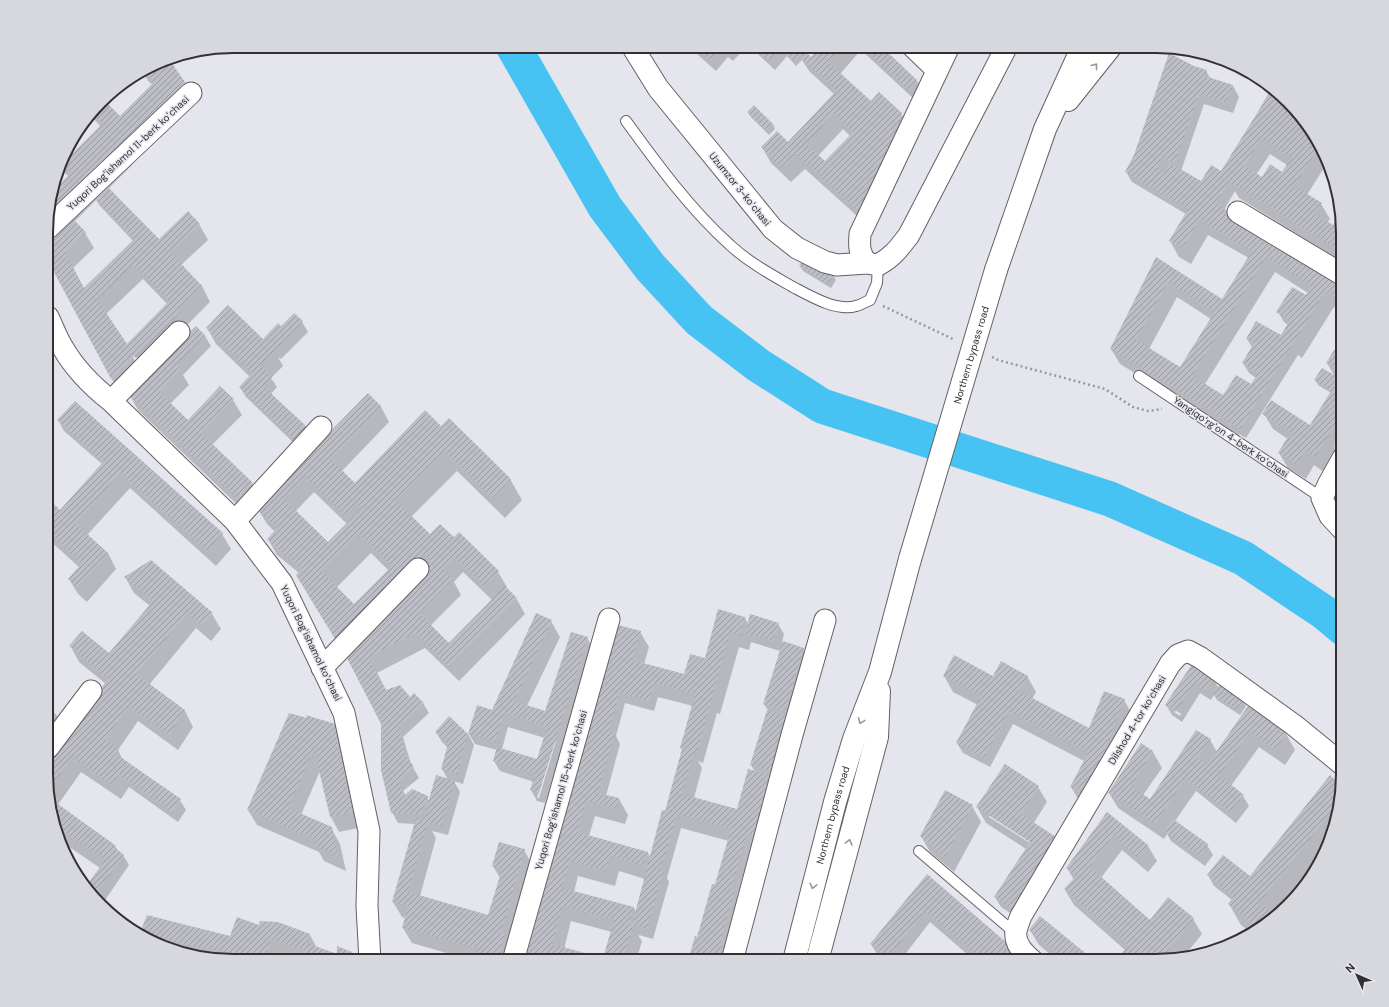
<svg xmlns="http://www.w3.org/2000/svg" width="1389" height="1007" font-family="'DM Sans',sans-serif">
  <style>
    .shadow { fill: #0003; fill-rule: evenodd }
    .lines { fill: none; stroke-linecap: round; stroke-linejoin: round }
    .river { stroke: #46c3f2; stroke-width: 35 }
    .building { fill: url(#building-hatch); fill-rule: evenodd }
    .service-casing { stroke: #616268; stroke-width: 12 }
    .minor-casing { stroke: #616268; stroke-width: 23 }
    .primary-casing { stroke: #616268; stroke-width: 24 }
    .path { stroke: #98999e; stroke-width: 2.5; stroke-dasharray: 2 3; stroke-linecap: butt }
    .service { stroke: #fff; stroke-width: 10 }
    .minor { stroke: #fff; stroke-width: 21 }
    .primary { stroke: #fff; stroke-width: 22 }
    .primary-bridge-casing { stroke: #616268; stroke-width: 24; stroke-linecap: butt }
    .primary-bridge { stroke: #fff; stroke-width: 22 }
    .oneway { stroke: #98989a }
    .labels { text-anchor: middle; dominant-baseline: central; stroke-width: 3; stroke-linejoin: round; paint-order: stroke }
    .street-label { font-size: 10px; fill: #313134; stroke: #e5e6ed }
    .rim { fill: none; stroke: #313134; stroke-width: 2 }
  </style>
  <defs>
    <pattern id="building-hatch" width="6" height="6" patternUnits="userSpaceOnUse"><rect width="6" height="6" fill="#bdbec5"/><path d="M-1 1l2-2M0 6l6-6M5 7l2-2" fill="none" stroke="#9a9ba1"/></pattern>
  </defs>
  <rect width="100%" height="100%" fill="#e5e6ed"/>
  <!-- shadow -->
  <path class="shadow" d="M693,46H747L733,61L728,57L716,71L698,55Z
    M749,46H786L789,50L801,52L811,58L822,46H879L917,81L922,91L915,100L861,50L840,74L871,102L901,114L910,129L867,225L805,169L791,182L771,163L762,147L788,143L834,94L809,71L802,60L796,66L787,56L775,70ZM843,129L850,136L825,163L818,156Z
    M168,59L186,85L131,159L133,164L108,189L158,240L199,224L208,240L181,265L202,286L210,302L187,325L185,323L143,368L135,355L167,304L143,279L106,314L142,372L120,394L48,259V209L52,193L69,177L60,168L65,151L71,156L101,127L91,116L103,101L120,117L153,85L148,81L143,72L162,60ZM96,200L100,206L134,242L84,289L73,268L94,248L85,233L74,222Z
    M1193,66L1206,71L1211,79L1233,86L1239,97L1233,113L1204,104L1181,171L1201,182L1224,174L1272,88L1324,150L1327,163L1307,195L1321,204L1330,219L1327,223L1333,227L1343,221V262L1239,198L1235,191L1224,210L1343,283V313L1334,307L1302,358L1298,355L1246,438L1239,434L1237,436L1120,364L1111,349L1157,258L1222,301L1249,258L1208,235L1191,264L1179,257L1170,241L1186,214L1132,182L1126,172ZM1270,154L1287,165L1283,173L1262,179L1256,175ZM1275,272L1308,293L1306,296L1278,312L1284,322L1288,325L1284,338L1247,339L1252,347L1243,363L1249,373L1256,378L1251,386L1223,396L1205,384ZM1177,297L1211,319L1180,369L1149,349Z
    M748,112L773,124L775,129L769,135L751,117Z
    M800,266L833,275L836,280L831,288L803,271Z
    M302,322L308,332L281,359L278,357L283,366L271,378L277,387L271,394L305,427L311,437L300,449L246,397L240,387L250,377L216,344L207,328L263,340L281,328Z
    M196,328L205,336L211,346L183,375L189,385L170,404L188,421L233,400L242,415L212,445L252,484L261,499L247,514L138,410L129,394Z
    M1343,338V432L1334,446L1337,452L1324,472L1314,465L1306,479L1288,468L1279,453L1288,439L1273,429L1264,414L1311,426L1331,393L1318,385L1315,380L1335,377L1327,363Z
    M368,395L381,407L389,422L342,471L355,484L441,426L510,479L522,500L505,518L457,471L411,517L430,536L453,538L498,572L507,587L506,588L516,598L525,614L459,681L425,648L377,673L386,691L423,703L429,713L403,737L411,764L419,778L403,791L406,796L427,797L429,801L448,780L442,769L448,748L442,742L436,732L468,734L474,745L463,784L454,781L460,792L448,835L432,831L436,838L420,896L489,916L500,878L493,866L524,850L533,866L510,961H474L412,943L403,928L405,918L402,917L393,902L415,824L398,823L392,812L382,724L349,661L309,596L299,573L277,555L268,539L275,532L267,524L258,509ZM314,492L347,524L328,544L295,512ZM371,553L389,571L354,606L336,588ZM463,572L492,600L449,645L430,626L461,595L454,582Z
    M58,420L222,534L231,549L216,566L130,488L87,535L108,553L116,569L87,602L78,594L69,579L80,568L48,539V500L60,511L102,464L64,431Z
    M125,577L212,614L221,629L211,641L196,628L149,685L185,711L193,727L178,750L138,721L118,750L123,760L180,800L186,810L178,822L129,787L121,799L81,772L57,806L115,846L118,851L123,855L129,865L103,903L88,886L100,868L62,842L48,798V762L106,684L79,662L71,647L109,655L150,606L134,593Z
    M719,611L745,618L748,624H778L784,634L782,642L803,649L809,659L762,850L751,847L737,897L740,901L731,961H689L699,938L729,841L681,828L667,878L669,882L653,939L639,935V937L642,941L636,961H526L640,632L649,647L644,664L685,675L705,660ZM751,642L780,651L764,704L768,710L751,765L755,772L737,810L694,798L702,768L698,761L703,763L717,713L720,714L739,647L749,650ZM658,697L693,706L681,748L683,751L666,812L651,858L647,852L589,836L595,816L625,824L628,815L619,799L606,796L620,744L616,736L625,703L654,711ZM619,871L645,879L636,912L634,908L574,892L578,876L615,886ZM571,921L612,932L604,960L564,949Z
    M551,621L560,637L527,706L546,713L587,638L596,653L563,744L545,803L537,801L531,790L534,782L500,771L494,761L497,750L475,744L469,734L494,712ZM508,727L545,738L538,760L502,749ZM554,741H556L539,798H537Z
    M1193,665L1213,678L1219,689L1243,701L1246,706L1240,715L1217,700L1214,695L1211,700L1200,693L1182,722L1172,715L1166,705ZM1174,709L1181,714L1180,716L1174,712Z
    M944,676H1027L1036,692L1032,699L1090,730L1124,700L1133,716L1089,804L1077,797L1071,787L1084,761L1013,724L990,767L963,753L957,743L978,705L953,692Z
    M1248,708L1286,734L1295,750L1285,765L1259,747L1231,786L1243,796L1249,806L1236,823L1196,791L1175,821L1207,845L1213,855L1205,866L1171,841L1167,834L1164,839L1118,808L1109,793L1141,745L1153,752L1162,768L1143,795L1150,800L1210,740L1217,752Z
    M48,710L56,715L62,726L48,735Z
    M334,724L343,740L363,827L339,832L331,817L320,771L301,815L331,828L340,844L346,871L324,861L319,852L257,825L248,810Z
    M1005,765L1038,787L1047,802L1033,824L1058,839L1067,855L1058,869L1053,866L1019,919L1001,907L995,897L1026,849L986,823L977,807ZM989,815L1034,844L1033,845L989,817Z
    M1330,777L1342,788L1333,834L1316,866L1288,901L1250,932L1241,925L1229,904L1232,900L1214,886L1208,875L1250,878Z
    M972,806L981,822L954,872L930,852L921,836Z
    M1107,814L1148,846L1157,861L1148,872L1122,850L1101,878L1150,921L1193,919L1202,934L1186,954L1156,961H1117L1125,950L1074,905L1065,890L1074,880L1067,868Z
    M909,896L1026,961H975L930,922L900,961H886L877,954L871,944Z
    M147,916L231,937L260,926L310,935L317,948L339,955L351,953L356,961H300L280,954L278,961H221L173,951L141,934Z
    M1030,930L1094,961H1058L1039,945Z"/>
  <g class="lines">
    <!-- river -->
    <path class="river" d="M513,46L605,207L650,267L699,320L758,365L822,406L1110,499L1243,558L1325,613L1343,628"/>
  </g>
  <!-- building -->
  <path class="building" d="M693,46H732L727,52L722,48L709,61Z
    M753,46H782L769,60Z
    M791,46H796L802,52L804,50L811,57L821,46H842L828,62L871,101L879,92L902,113L893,143L858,211L796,154L782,168L761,147L777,131L788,142L837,90L799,56L793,61L785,53ZM833,114L853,132L825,161L806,144Z
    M861,46H881L917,80L908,90Z
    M928,46H937L934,52Z
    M1169,53L1194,66L1207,70L1205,76L1233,85L1227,103L1199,94L1175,162L1161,158L1158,169L1164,173L1170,163L1201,181L1211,165L1221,171L1259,110L1272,87L1283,101V103L1287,105L1323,150L1319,147L1294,186L1322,203L1315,214L1333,225L1341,213L1343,221V253L1229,182L1216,204L1343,282V303L1325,292L1240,429L1110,349L1156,257L1222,299L1252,251L1199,220L1182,249L1169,241L1188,209L1125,172L1134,155ZM1261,139L1291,158L1282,172L1270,164L1262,177L1244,166ZM1266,257L1311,286L1306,295L1292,287L1276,312L1290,320L1281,335L1256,321L1246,339L1254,343L1242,363L1258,373L1251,384L1236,375L1223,395L1192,376ZM1168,282L1214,313L1180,367L1136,340Z
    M169,59L187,85L123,143L48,216V209L53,191L72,172L62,162L65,150L71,155L103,123L94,114L104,100L120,116L154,82L144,71L162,60Z
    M754,105L773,124L766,131L747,112Z
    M105,184L159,239L188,211L200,224L170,252L202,286L178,310L180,312L136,358L134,356L111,379L48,261V239L71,217L86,232L65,252L84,288L134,239L93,196ZM133,264L169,301L127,344L97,299Z
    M805,256L834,275L828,284L799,266Z
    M228,305L263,339L278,323L281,326L294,313L303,321L260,365L272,377L263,386L306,426L294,440L239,387L252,373L206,328Z
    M196,326L205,335L176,365L180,369L159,392L188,420L220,386L234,399L201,433L253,483L238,499L128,394Z
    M1343,336V371L1341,373L1326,363Z
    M1322,368L1343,380V413L1315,457L1305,451L1297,464L1278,453L1287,438L1290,440L1294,434L1262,414L1271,400L1310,425L1331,391L1314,380Z
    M368,393L381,406L330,459L355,483L425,410L441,426L449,418L511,479L492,498L444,451L396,501L430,534L440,524L454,537L459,532L499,571L484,586L454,557L443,569L453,579L419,613L449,643L505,586L517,598L449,667L415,633L369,657L386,690L400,685L410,697L414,693L424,703L398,727L406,755L414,767L398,781L405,795L412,789L428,796L421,815L391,813L381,770V724L346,656L431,573L425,567L431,561L424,554L337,642L296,575L302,569L267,539L277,528L256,508ZM305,477L345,516L357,503L362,508L328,542L284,499ZM358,533L392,566L354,604L321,571Z
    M75,401L223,533L207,551L120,473L75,523L108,553L77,587L68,579L82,563L48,532V498L60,510L103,462L57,420Z
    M1343,498V508L1339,506Z
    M151,560L213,613L202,626L187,614L136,674L185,710L169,735L129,706L105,740L119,750L116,754L181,799L172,812L119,774L112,785L72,757L48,792V760L108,679L69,646L82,631L109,653L153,601L124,577Z
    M718,609L745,617L740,635L730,632L697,753L694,752L682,794L737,809L748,769L770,775L753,835L747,833L731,889L735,890L720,943L723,944L719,961H688L695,936L697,937L712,884H715L731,829L677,814L661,870L664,871L647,929L633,925L623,961H525L618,625L641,631L632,660L684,674L690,654L705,658ZM654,683L695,694L680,748L682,749L665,811L662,810L632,925L630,924L634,907L562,888L570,861L606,871L610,856L644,866L648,852L577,832L586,801L616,809L619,798L598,793L615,733L609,731L619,693L649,701ZM563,906L614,920L603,958L552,944Z
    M536,613L552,620L514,701L545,711L571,632L588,637L539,793L530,790L535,774L493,761L497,747L537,759L547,727L504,713L495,742L468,734L477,705L492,710Z
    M750,614L779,623L773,641L745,633Z
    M783,641L804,648L785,711L763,704Z
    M954,655L993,676L1001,661L1028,676L1019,691L1089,728L1104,691L1125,699L1101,760L1083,794L1070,787L1088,753L1009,711L984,758L956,743L981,696L943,676Z
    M1192,664L1213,678L1205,691L1194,684L1176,712L1165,705Z
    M1220,684L1244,700L1237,710L1213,695Z
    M1248,706L1287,733L1275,750L1250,732L1219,775L1244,795L1230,813L1185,778L1155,824L1108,793L1141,743L1153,751L1131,786L1150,799L1196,730L1211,739L1198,758L1207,765Z
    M48,709L57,715L48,728Z
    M767,710L793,718L777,773L750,765Z
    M289,713L307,718L306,715L335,724L355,811L330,817L314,749L288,808L332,827L338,856L314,846L316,840L247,810Z
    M449,716L468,734L457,774L441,769L448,744L435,732Z
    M1005,764L1039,786L1021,814L1059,839L1013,910L994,897L1030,842L976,807Z
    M436,775L455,781L442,826L428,822L408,892L488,915L502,869L492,866L499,842L525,849L501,933L505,934L497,961H474L477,949L402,928L408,906L392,902L416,818L423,820Z
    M1330,775L1342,787L1338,810L1335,807L1259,903L1273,914L1256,927L1228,904L1233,897L1207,875L1223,855L1250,876Z
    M945,790L973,805L945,857L920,836Z
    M48,797L115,845L114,847L124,855L95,895L87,885L105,860L57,827Z
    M1107,812L1148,845L1138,857L1113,836L1090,867L1150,920L1168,897L1194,918L1160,960L1115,961L1128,946L1064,889L1076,876L1066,868Z
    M1173,819L1208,844L1199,857L1164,831Z
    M927,874L1028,961H979L981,959L925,911L888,958L870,944Z
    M147,915L230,936L237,917L259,925L260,921L278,922L310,934L307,943L337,954V946L352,952L353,961H301L305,950L271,939L264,961H224L227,952L150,939L140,933Z
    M1040,916L1095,961H1067L1029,930Z"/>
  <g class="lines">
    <!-- service casing -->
    <g class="service-casing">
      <path id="service" d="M626,121C658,165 690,209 730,245C748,262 772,275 793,287C810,296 837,312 856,306C861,305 865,302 870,300L877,283L878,265
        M1139,376L1322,498
        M919,851L1015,933"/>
    </g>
    <!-- minor casing -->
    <g class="minor-casing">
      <path id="minor" d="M632,46L658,88L773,229L797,248L825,262L837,265L867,263C859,254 859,246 860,234L949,46
        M912,46L937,70
        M1238,212L1343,275
        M48,228L191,93
        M867,263L878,265C893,257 899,248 909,235L1007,46
        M48,317C53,327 57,339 63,348C75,369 92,386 111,401L235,521L282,583L344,713L369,831L367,906L370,961
        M111,401L179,332
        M1343,458L1329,483L1322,498L1330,516L1343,530
        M235,521L321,427
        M322,668L418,569
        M48,748L91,691
        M513,961L609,619
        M732,961L792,735L825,620
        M1033,961C1024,954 1014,943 1016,931C1017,926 1019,921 1021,916L1170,664L1178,655L1188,651L1201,658L1294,725L1343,765"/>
    </g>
    <!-- primary casing -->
    <g class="primary-casing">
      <g id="primary">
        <path d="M1068,100L1111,46"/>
        <path d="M996,270L1045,129L1083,46"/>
        <path id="s1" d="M794,961L835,802L854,739L880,672L910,559"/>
        <path d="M817,961L877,737L879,691"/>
      </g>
    </g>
    <!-- path -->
    <path class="path" d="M883,306L955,340
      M992,357L998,360L1105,389L1133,407L1148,411L1162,409"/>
    <!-- service -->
    <use href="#service" class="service"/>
    <!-- minor -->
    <use href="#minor" class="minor"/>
    <!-- primary -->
    <use href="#primary" class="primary"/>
    <!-- primary-bridge casing -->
    <g class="primary-bridge-casing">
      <g id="primary-bridge">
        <path id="s2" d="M910,559L996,270"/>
      </g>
    </g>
    <!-- primary-bridge -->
    <use href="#primary-bridge" class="primary-bridge"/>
  </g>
  <!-- one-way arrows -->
  <defs><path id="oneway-chevron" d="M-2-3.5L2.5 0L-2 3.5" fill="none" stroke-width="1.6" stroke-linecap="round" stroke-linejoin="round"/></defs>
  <g class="oneway">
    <use href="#oneway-chevron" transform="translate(1095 66) rotate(-52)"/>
    <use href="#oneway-chevron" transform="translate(861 721) rotate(111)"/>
    <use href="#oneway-chevron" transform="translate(849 842) rotate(-75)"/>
    <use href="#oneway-chevron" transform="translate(813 886) rotate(104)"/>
  </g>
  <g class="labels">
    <!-- street labels -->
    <g class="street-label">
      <text transform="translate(128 153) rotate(-43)">Yuqori Bogʻishamol 11-berk koʻchasi</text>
      <text transform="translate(740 189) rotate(51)">Uzumzor 3-koʻchasi</text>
      <text stroke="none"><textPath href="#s2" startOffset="213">Northern bypass road</textPath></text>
      <text transform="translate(1231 437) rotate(34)">Yangiqoʻrgʻon 4-berk koʻchasi</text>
      <text transform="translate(311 643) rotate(64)">Yuqori Bogʻishamol koʻchasi</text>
      <text transform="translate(1137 720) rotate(-59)">Dilshod 4-tor koʻchasi</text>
      <text transform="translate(561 790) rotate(-74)">Yuqori Bogʻishamol 15-berk koʻchasi</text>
      <text stroke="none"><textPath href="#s1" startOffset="151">Northern bypass road</textPath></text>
    </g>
  </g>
  <!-- crop -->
  <path d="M0 0H1389V1007H0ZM233 53H1156A180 180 0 0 1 1336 233V774A180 180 0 0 1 1156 954H233A180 180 0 0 1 53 774V233A180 180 0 0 1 233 53Z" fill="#d7d8de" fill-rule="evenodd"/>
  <path class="rim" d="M233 53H1156A180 180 0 0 1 1336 233V774A180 180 0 0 1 1156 954H233A180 180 0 0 1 53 774V233A180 180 0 0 1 233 53Z"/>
  <!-- north arrow -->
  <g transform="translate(1357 975) rotate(315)" stroke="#e5e6ed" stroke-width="3" paint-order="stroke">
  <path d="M0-3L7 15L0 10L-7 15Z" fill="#313134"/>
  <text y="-6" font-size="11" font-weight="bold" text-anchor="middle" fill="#313134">N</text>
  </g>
</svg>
